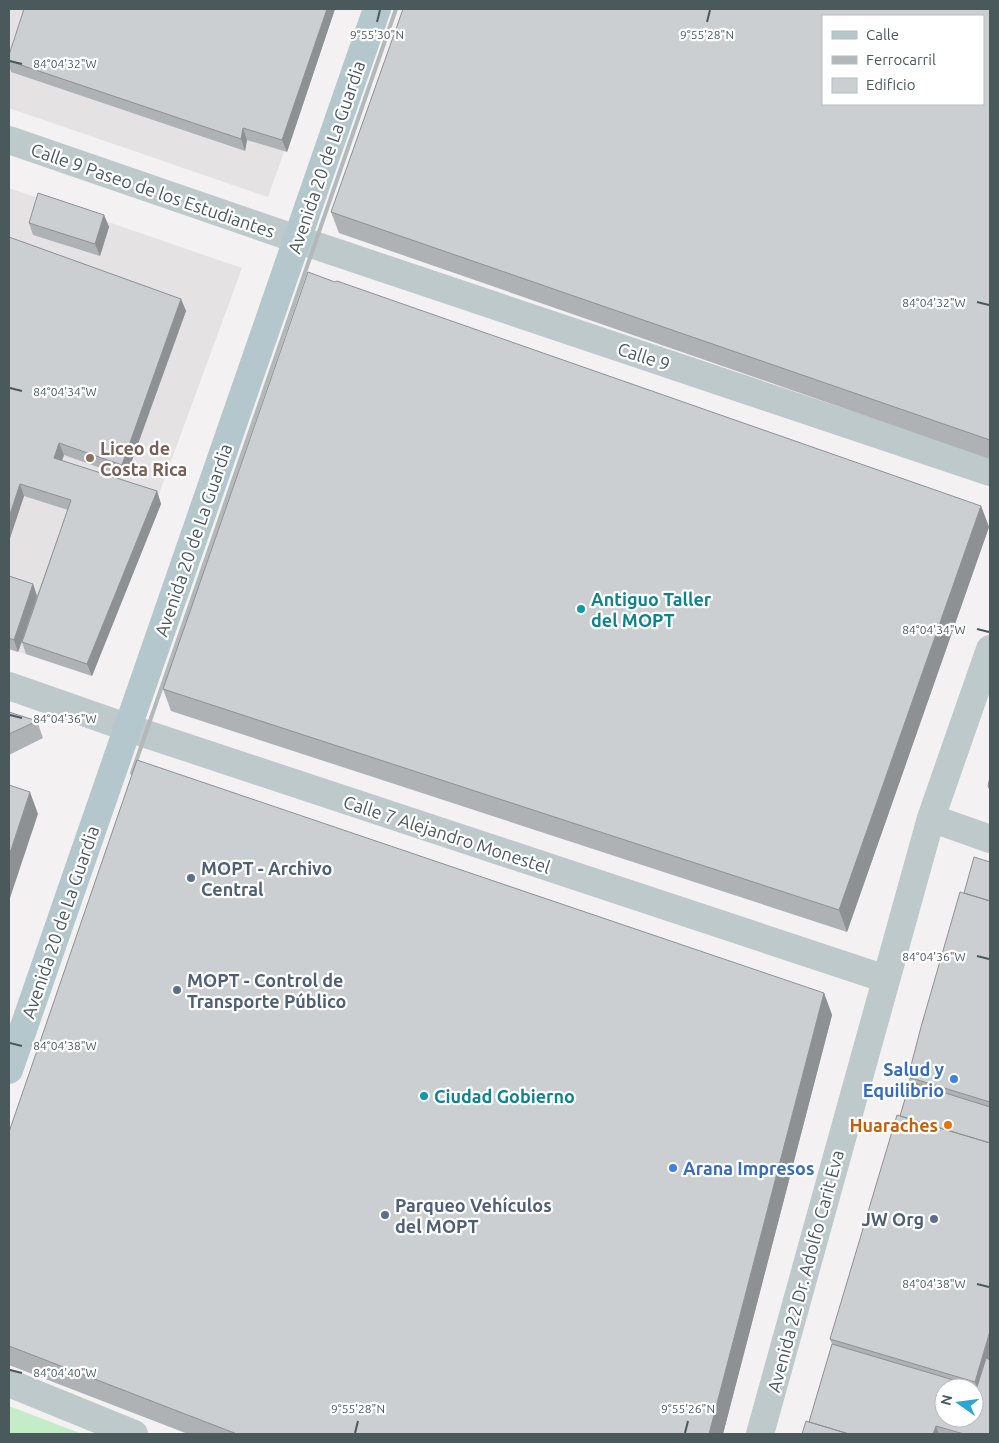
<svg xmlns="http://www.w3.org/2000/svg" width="999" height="1443" font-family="Ubuntu,sans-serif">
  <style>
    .education { fill: #e4e2e3 }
    .green { fill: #c4ecc8 }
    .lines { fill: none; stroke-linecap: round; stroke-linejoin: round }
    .minor { stroke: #bec9cc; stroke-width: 28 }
    .major { stroke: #b3c7cd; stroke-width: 28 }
    .rail { stroke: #b3b8ba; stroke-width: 4 }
    .wall { fill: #afb2b5 }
    .shaded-wall { fill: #8e9193 }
    .building { fill: #cbcfd2; stroke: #8e9193; fill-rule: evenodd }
    .ticks { fill: none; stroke: #4a595c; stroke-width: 2 }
    .education-dot { fill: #8d6e63; stroke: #fff; stroke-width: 2 }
    .culture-dot { fill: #0f9aa8; stroke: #fff; stroke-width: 2 }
    .service-dot { fill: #5c6f8a; stroke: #fff; stroke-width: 2 }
    .shop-dot { fill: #3f7fe0; stroke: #fff; stroke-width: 2 }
    .food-dot { fill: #e8710a; stroke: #fff; stroke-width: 2 }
    .labels { text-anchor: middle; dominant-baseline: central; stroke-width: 4.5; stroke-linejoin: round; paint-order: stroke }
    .street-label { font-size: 18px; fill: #4a595c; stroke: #fff }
    .education-label { font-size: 18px; font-weight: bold; fill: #785e54; stroke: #fff; text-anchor: start }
    .culture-label { font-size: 18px; font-weight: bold; fill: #0d838f; stroke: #fff; text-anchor: start }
    .service-label { font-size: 18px; font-weight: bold; fill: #4e5e75; stroke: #fff; text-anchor: start }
    .shop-label { font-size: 18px; font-weight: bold; fill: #366cbe; stroke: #fff; text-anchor: end }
    .food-label { font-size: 18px; font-weight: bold; fill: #c56008; stroke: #fff; text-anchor: end }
    .ticks-label { font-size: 12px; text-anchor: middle; fill: #4a595c; stroke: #fff; stroke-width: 4.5; stroke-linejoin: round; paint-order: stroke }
  </style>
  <rect width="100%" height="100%" fill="#f3f1f1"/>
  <!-- education -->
  <path class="education" d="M9,9H334L268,197L9,108Z
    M9,188L242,268L92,676L9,649Z"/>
  <!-- green -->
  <path class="green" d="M9,1406L82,1434H9Z"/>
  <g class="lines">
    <!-- minor -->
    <path class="minor" d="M9,140L314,245L990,472
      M9,686L146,734L886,979
      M931,818L990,839
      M9,1383L134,1434
      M760,1434L931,818L990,649"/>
    <!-- major -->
    <path class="major" d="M9,1070L377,9"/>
    <!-- rail -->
    <path class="rail" d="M132,773L396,9"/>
  </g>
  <!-- wall -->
  <path class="wall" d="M335,9L287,152L247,140L245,151L11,72L9,65V55Z
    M990,9V459L339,233L331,212Z
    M104,215L109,227L100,256L33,235L29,223Z
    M9,237L181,299L186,311L126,477L64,455L62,461L157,491L161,504L92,676L26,654L22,642L18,652L9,649V576L33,584L37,596L68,510L24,496L9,541Z
    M981,506L989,527L847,932L171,711L163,689Z
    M9,712L37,721L43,738L9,755Z
    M990,862V1434H802L809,1422L832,1344L830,1339L900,1116L910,1082L908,1077L964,893Z
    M824,993L832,1015L723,1434H188L9,1365V1132Z"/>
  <!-- shaded-wall -->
  <path class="shaded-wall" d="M327,9H335L287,152L282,140Z
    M243,128L247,140L245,151L241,139Z
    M104,215L109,227L100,256L95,244Z
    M181,299L186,311L126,477L122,465Z
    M59,443L64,455L58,470L54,458Z
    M20,484L24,496L9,541V517Z
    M157,491L161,504L92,676L87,664Z
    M981,506L989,527L847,932L839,910Z
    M33,584L37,596L18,652L14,640Z
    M30,792L38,814L9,901V856Z
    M824,993L832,1015L723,1434H709Z
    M990,1331V1348L989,1347L990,1351V1370L982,1399L975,1382Z
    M936,1426L939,1434H933Z"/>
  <!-- building -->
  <path class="building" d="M24,9H327L282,140L243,128L241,139L9,61V55Z
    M403,9H990V440L331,212ZM823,16H983V104H823Z
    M38,193L104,215L95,244L29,223Z
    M9,237L181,299L122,465L59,443L54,458L157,491L87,664L22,642L71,500L20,484L9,517Z
    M308,272L335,282L337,281L981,506L839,910L163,689Z
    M9,576L33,584L14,640L9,638Z
    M9,712L37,721L9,734Z
    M137,760L824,993L709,1434H237L9,1346V1132Z
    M990,777V790L988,786Z
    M9,785L30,792L9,856Z
    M974,857L990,862V901L964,893Z
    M960,892L990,901V1102L908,1077L921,1027Z
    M910,1082L990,1107V1143L900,1116Z
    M897,1115L990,1143V1331L975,1382L830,1339Z
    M832,1344L977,1387L986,1358L990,1360V1434H964L936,1426L933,1434H849L809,1422ZM944,1388H974V1418H944Z
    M806,1421L849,1434H802Z"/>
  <!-- ticks -->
  <path class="ticks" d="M377,22L380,10M707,22L710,10M10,61L22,64M977,302L989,305M10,388L22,391M977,629L989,632M10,715L22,718M977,956L989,959M10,1043L22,1046M977,1284L989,1287M10,1370L22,1373M355,1433L358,1421M685,1433L688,1421"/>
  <!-- markers -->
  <circle class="education-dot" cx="90" cy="458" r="5"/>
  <g class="culture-dot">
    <circle cx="581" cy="609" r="5"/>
    <circle cx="424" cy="1096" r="5"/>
  </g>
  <g class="service-dot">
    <circle cx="191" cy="878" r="5"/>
    <circle cx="177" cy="990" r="5"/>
    <circle cx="385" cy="1215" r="5"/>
    <circle cx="934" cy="1219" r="5"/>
  </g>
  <g class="shop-dot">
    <circle cx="954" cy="1079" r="5"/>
    <circle cx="673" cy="1168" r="5"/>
  </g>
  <circle class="food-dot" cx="948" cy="1125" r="5"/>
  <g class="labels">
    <!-- street labels -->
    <g class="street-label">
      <text transform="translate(326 157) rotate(-71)">Avenida 20 de La Guardia</text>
      <text transform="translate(153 190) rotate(19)">Calle 9 Paseo de los Estudiantes</text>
      <text transform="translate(644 356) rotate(18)">Calle 9</text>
      <text transform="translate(193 540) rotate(-71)">Avenida 20 de La Guardia</text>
      <text transform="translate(447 834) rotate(18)">Calle 7 Alejandro Monestel</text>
      <text transform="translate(60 922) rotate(-71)">Avenida 20 de La Guardia</text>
      <text transform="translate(805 1271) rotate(-75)">Avenida 22 Dr. Adolfo Carit Eva</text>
    </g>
    <!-- education labels -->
    <g class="education-label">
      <text x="100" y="448">Liceo de<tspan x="100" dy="21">Costa Rica</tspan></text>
    </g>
    <!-- culture labels -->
    <g class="culture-label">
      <text x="591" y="599">Antiguo Taller<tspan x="591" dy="21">del MOPT</tspan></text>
      <text x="434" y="1096">Ciudad Gobierno</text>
    </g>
    <!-- service labels -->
    <g class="service-label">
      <text x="201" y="868">MOPT - Archivo<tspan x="201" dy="21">Central</tspan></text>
      <text x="187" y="980">MOPT - Control de<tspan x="187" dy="21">Transporte Público</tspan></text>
      <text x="395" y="1205">Parqueo Vehículos<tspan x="395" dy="21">del MOPT</tspan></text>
      <text x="924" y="1219" text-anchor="end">JW Org</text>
    </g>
    <!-- shop labels -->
    <g class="shop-label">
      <text x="944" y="1069">Salud y<tspan x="944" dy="21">Equilibrio</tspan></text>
      <text x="683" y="1168" text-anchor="start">Arana Impresos</text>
    </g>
    <!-- food labels -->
    <g class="food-label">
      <text x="938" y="1125">Huaraches</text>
    </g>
  </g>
  <g class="ticks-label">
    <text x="377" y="39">9°55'30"N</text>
    <text x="707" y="39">9°55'28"N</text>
    <text x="65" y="68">84°04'32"W</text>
    <text x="934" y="307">84°04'32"W</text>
    <text x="65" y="396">84°04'34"W</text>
    <text x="934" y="634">84°04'34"W</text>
    <text x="65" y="723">84°04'36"W</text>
    <text x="934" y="961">84°04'36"W</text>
    <text x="65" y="1050">84°04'38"W</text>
    <text x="934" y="1288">84°04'38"W</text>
    <text x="65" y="1377">84°04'40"W</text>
    <text x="358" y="1413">9°55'28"N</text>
    <text x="688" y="1413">9°55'26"N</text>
  </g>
  <!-- border -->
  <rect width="999" height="1443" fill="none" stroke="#4a595c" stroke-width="20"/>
  <!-- legend -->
  <rect x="822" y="15" width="162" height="90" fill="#ffffff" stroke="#b7bdbe"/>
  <rect x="832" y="31" width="25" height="8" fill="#b3c7cd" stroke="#b7bdbe"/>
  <text x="866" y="40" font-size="15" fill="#4a595c">Calle</text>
  <rect x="832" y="56" width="25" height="8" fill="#b3b8ba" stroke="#b7bdbe"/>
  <text x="866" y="65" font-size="15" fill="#4a595c">Ferrocarril</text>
  <rect x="832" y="78" width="25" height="15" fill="#cbcfd2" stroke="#b7bdbe"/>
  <text x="866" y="90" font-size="15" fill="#4a595c">Edificio</text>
  <!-- north arrow -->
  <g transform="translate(959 1403) rotate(284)"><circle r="24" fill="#ffffff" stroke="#b7bdbe"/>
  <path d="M0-4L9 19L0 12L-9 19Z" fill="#2aa5d4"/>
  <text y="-8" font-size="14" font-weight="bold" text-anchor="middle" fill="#4a595c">N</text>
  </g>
</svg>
